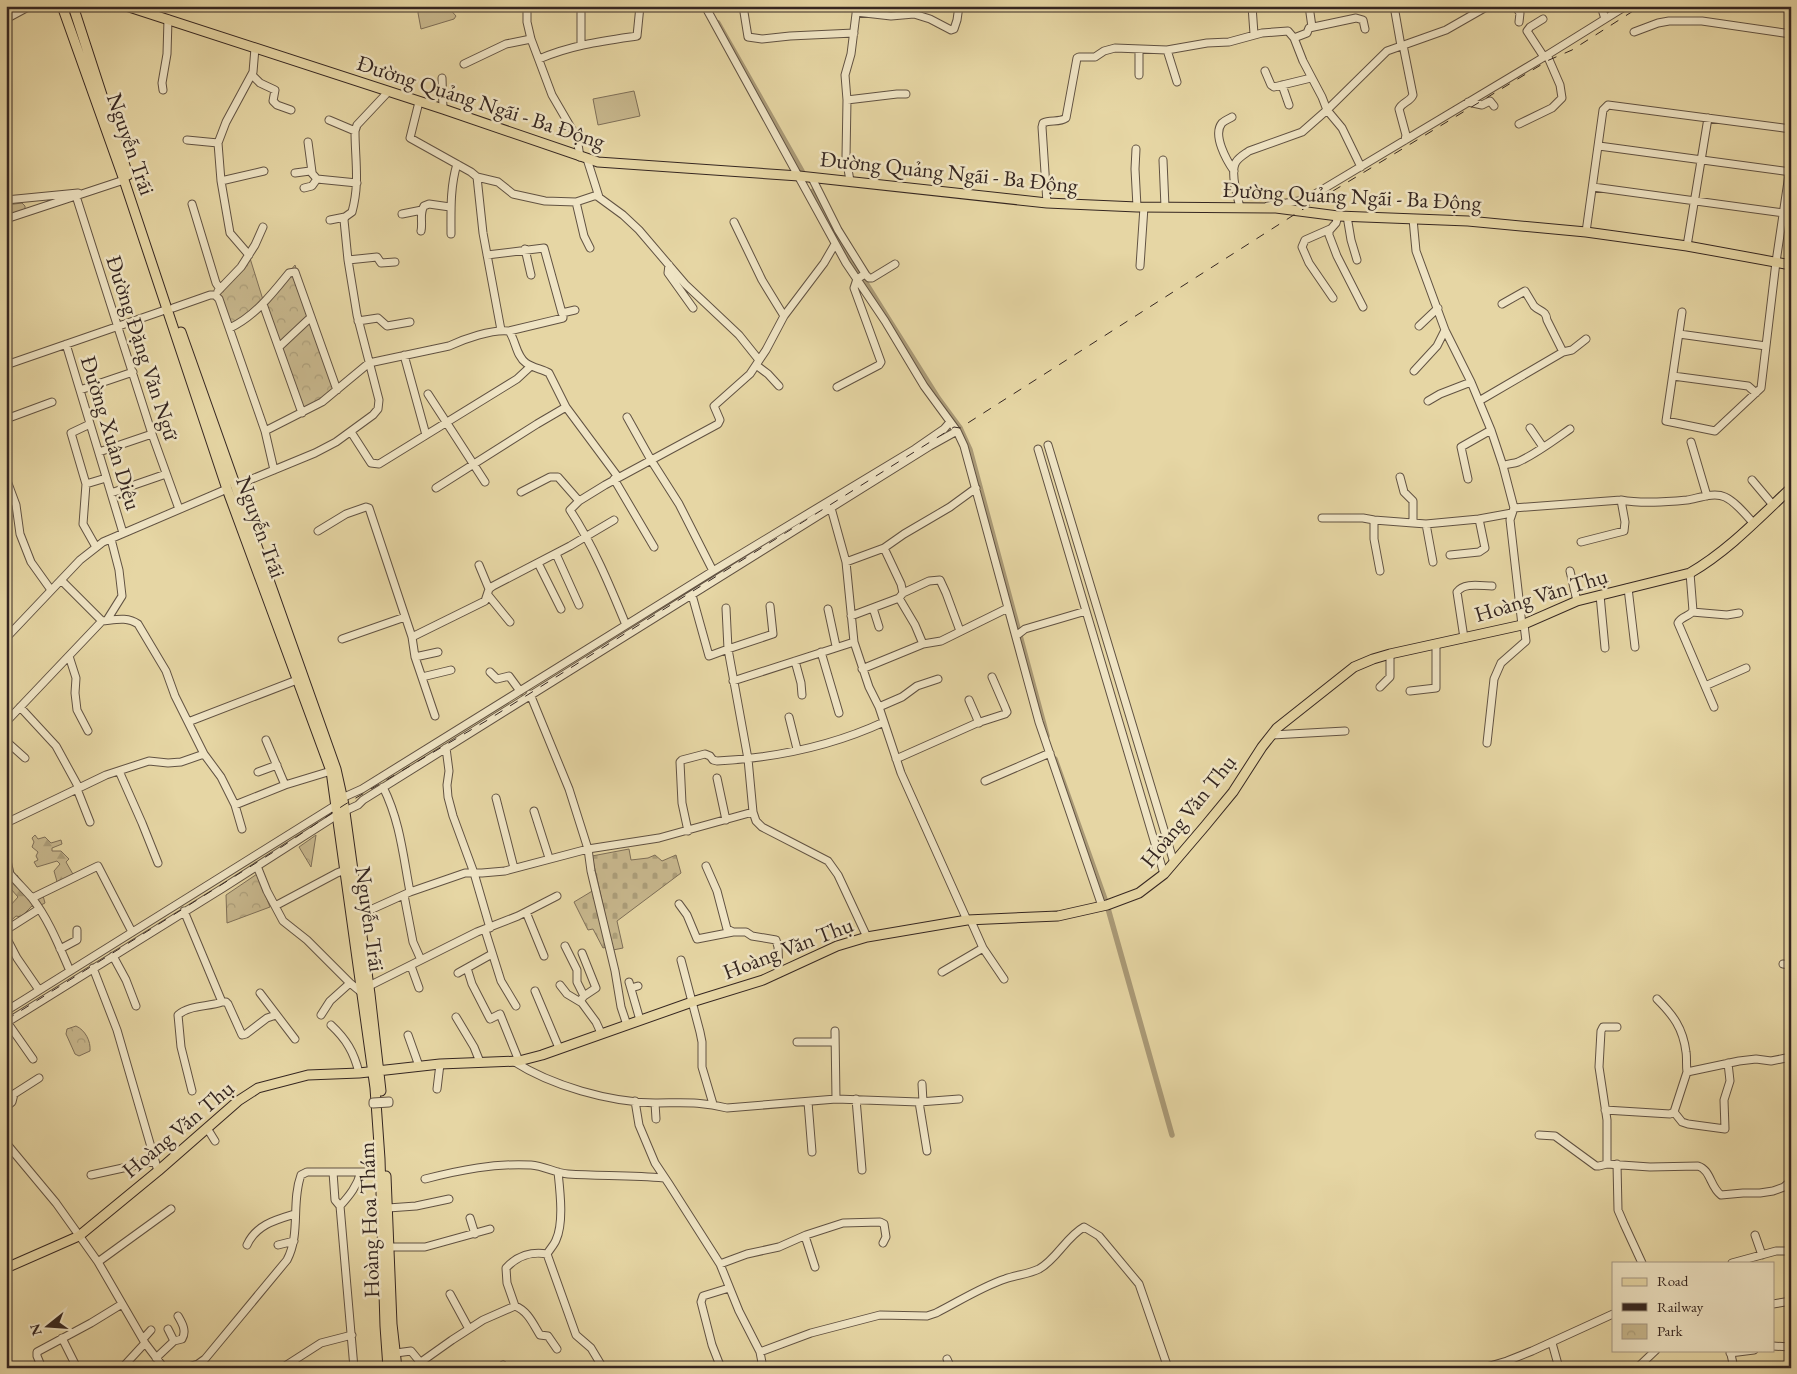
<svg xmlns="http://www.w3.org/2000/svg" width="1797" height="1374" font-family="'EB Garamond',serif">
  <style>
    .grass { fill: #c8b88e; stroke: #7e6f58 }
    .forest { fill: url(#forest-firs); stroke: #7e6f58 }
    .cemetery { fill: url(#cemetery-stones); stroke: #7e6f58 }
    .park { fill: url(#park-crowns); stroke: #7e6f58 }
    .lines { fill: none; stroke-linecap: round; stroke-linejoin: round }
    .canal { stroke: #aa9a77; stroke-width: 5.5 }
    .minor-casing { stroke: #615242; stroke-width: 9 }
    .major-casing { stroke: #352621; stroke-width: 11 }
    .minor { stroke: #efe4c4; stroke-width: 7 }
    .major { stroke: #e6d6a4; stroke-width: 9 }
    .rail { stroke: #352621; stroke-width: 1; stroke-dasharray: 9 9; stroke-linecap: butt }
    .minor-bridge-casing { stroke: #615242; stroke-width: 9; stroke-linecap: butt }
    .minor-bridge { stroke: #efe4c4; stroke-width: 7 }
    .labels { text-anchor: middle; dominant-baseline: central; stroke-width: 5; stroke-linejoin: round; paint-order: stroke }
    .street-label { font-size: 22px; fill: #352621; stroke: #efe4c4 }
  </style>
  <defs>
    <pattern id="forest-firs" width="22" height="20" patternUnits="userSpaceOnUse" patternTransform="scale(1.25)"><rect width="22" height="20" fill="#c8b88e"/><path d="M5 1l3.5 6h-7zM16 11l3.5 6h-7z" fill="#ac9e7a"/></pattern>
    <pattern id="cemetery-stones" width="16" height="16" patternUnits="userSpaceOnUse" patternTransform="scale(1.25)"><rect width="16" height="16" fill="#c8b88e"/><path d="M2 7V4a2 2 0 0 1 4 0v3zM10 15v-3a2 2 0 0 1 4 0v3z" fill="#ac9e7a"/></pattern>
    <pattern id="park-crowns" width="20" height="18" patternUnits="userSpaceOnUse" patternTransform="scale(1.25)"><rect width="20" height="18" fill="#c8b88e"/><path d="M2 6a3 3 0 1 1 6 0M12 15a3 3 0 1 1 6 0" fill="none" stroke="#ac9e7a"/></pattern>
  </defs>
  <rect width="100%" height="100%" fill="#e6d6a4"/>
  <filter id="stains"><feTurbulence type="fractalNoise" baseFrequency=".004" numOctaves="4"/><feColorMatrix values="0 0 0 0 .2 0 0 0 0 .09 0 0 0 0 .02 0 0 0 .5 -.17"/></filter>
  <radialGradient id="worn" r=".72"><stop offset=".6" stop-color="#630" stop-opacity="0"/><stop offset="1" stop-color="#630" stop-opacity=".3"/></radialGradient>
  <!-- grass -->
  <path class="grass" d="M419,6H447L456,16L454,19L421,29L418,13Z
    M634,91L640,116L598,125L593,99Z
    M22,203L25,206V210L6,216V205Z"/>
  <!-- forest -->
  <path class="forest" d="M35,835L38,839L45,837L51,843L61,840L62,844L52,848V851H61L69,859L66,862L74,876L58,885L54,871L60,864L57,861L37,867L34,862L38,860L36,856L38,852L32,847L34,842L32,838Z
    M17,875L28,896L42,892L45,903L41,905L39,911L32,906L21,917L16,916L6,925V907H9L18,897L10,888L12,880Z"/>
  <!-- cemetery -->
  <path class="cemetery" d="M629,849L631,860L648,858L655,855L662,861L676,855L681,873L617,921L623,948L613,950L592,856Z
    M594,890L607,947L603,948L593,929L588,930L574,902Z"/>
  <!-- park -->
  <path class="park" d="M249,255L264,303L295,265L337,390C333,404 315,409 302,413L264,304L230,328L215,295Z
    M316,835L311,867L299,847Z
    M257,874L270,907L227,923L226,895Z
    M76,1026C85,1030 91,1041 90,1051L79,1056L75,1054L66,1034L67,1029Z"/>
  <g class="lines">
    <!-- canal -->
    <path class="canal" d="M718,23L802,171
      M813,191L827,221L938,398L960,428L970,450L1047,736
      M1055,759L1107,905L1172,1135"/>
    <!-- minor casing -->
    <g class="minor-casing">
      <path id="minor" d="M527,6V22L531,39L552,95L577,138L580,157
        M705,6L846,263L885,321L924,386L957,431L964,446L1039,722L1102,906
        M743,6L748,37L762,39L790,36L854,33
        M1252,6L1254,34
        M1309,6L1312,27
        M1394,6L1401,46
        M1515,6L1520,13L1519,22
        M1601,6L1605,19
        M856,12L891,16L914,14L930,19L951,30L954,29L957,20L959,6
        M6,19L30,6
        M1543,19L1530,27L1527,31L1544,57
        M1634,32L1658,23L1669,21H1702L1791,34
        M1294,38L1307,33L1309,28L1356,18L1363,20L1365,29
        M581,44V6
        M1403,45L1413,95C1410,102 1402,102 1399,109L1406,135L1405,140
        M1139,49V75
        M1167,50L1177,82
        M539,59C571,45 603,41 637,36L640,6
        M464,64L506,44L531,39
        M1265,71L1271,85L1274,87L1311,78
        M252,75L260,83L275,90L273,101L277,105L291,110
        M442,78L443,109
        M1282,85L1289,105
        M163,90L162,83L167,54L168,19
        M847,100L897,94H906
        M419,102L410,138L471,172L477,177L483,233L501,330
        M1468,102L1482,105L1490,101L1494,106
        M1232,117C1229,119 1225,120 1222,123C1212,135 1227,161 1234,171
        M329,120L355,131
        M1519,124L1552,108L1562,98L1560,85L1547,55
        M187,140L218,143
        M308,142L312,172
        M1599,146L1791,172
        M1136,149L1135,169L1137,207
        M587,159L599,197
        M1163,160L1165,207
        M295,173L310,171L317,179L357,183
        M477,177L498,182L513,194L545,201L576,202L584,236L590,248
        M812,178L838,230L866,275L869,278H872L895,264
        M221,181L264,171
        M850,181L846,157L847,100L845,75L851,54L857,6
        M1593,187L1784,213
        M304,188L312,186L317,179
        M76,196L152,434L179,509
        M6,200L78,193
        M576,202L594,196H597L623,215L639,230L685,284L739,335L759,360
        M1047,203L1042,127L1043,123C1050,119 1059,123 1066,118L1077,58L1079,57H1095L1104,51L1115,48L1167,50L1207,43L1229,42L1262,33L1288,31L1294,38L1303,61L1322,97L1327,110L1342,128L1361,167
        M192,204L216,283L220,289
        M1268,206L1305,200L1544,57L1626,6
        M1240,207C1237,196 1230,171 1236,162C1239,157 1245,154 1249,151L1302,132L1327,110L1387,51L1446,30L1488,6
        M402,214L422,210
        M1338,216L1336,223L1329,231V235L1337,256L1363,307
        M1347,216L1351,240L1357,260
        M6,219L124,180
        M1413,219L1416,251L1445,330L1471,382L1491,430L1503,466L1514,508L1510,520L1522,625
        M330,220L345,217
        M734,222L762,280L784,316
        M1330,229L1305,240L1302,247L1309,263L1333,298
        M421,231C423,222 419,214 424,206L429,204L450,207
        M1586,232L1603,110L1608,105L1791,129
        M451,234C451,211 450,187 457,164
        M1687,246L1708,118
        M525,249L531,275
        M249,255L230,233L221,181L218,143L226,122L253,72L255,48
        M487,255L544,248L562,313L575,310
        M348,260L377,257L381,263L395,262
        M669,265L668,273L693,308
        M1140,266L1144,207
        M218,291L241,267L255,245L263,227
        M263,304L302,413
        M1502,304L1525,291C1528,296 1531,301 1534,306C1540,312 1546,310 1547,320L1563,352
        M173,308L210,295H215L219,299L265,431L274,470
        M1682,312L1666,421L1715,431L1761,388L1776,262L1791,161
        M358,321L378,318L387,326L410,322
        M1419,326L1438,308
        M230,328C255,316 272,294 289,273L295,272L337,390
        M509,331L563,318V314
        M1679,334L1766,346
        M66,344L123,533
        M279,347L311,317
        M404,355L426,435
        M6,365L168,309
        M756,365L768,374L779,386
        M1414,371L1437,346L1445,330
        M1673,376L1748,386L1756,393
        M837,387L879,365L881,362L854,288L857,279L865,274
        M80,390L133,372
        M428,394L485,482
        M1428,401L1440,394L1471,382
        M1479,401L1563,352L1572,350L1586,339
        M627,417L651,460L679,504L713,571
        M6,419L52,402
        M90,424L71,433L86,484L83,524L96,547
        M1530,428L1543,447
        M265,431L322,402L369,363L449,346C464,339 492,329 509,331C516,341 516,356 526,363C533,368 542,369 549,373L566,407L618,477
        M351,432L371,463L379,464L517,379L531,366
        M1691,442L1707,496
        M1048,445L1174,863
        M1038,449L1164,874
        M99,452L152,434
        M1503,466C1508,463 1513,464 1518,462C1536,454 1553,441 1570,429
        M1400,477L1404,492L1413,501V523
        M6,478L16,505L20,534L31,562L51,590
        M614,479L654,547
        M1468,479L1461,447L1491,430
        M1752,480L1773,505
        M86,484L106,478
        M235,486L315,453L336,442L373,415L378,409L379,400L357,315L348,260L344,220L345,217L352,212C360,183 355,160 355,131L357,125L388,92
        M436,488L537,424L566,407
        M521,492L550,477H558L579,501
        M111,493L166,474
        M831,508L846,562L854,642L869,687L879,707L901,773L967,920
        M1514,508L1621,500C1642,504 1666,502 1687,500C1699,498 1714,492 1725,497C1736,502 1746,515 1754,524
        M1322,518H1363L1374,520L1426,524L1479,519L1512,513
        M1374,520V539L1380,571
        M1426,524L1433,562
        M318,531L346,514L366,507L369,508L412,637L415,657L435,716
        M1581,542L1624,531L1625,522L1621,500
        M556,554L579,605
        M1450,555L1479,552L1485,548L1479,519
        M846,562L884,548L904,534L950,507L976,488
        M538,563L561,609
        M479,565L489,589
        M1570,571L1577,601
        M1690,573L1693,611C1689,617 1681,616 1678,623L1714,707
        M61,580L102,621
        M1628,588L1635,647
        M903,593L929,581L940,580L946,593L960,631
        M488,595L510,622
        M692,595L709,656L728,649L726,608
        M1600,595L1605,648
        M899,598L915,625L923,644
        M873,608L879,627
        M828,609L836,646
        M1692,612L1727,615L1739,613
        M851,616L899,598L903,593L901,584L884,548
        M107,620L122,596L119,570L111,539
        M626,625C610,586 593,545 570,510L579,501L605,485L718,424L720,420L714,406L750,374L766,350L784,316L824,263L835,244
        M1016,636L1025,629L1086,611
        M412,637L485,601L489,589L493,586L570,546L614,520
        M6,638L80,560L103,542L227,489
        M1464,638L1457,592C1464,582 1481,586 1492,586
        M342,639L405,617
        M821,652L839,713
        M69,656L76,678L75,693L77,710L88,731
        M415,657L438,652
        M795,661L801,683L802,695
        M862,669L923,644L941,641L1008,608
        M490,672L497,679L509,676L520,691
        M422,677L451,670
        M733,681L854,642
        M1705,686L1746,668
        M1380,687L1390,677V654
        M1410,691L1436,688V644
        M530,694L569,789L588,849L591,871L615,971L621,1007L627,1025
        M969,700L979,723
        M20,707L56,746L79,788
        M879,707L902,697L917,686L938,679
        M789,717L797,749
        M6,722L102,621C114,620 127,616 138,624L166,671L175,696L204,754L221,777L235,805L242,829
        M188,722L297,680
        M1272,735L1345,731
        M266,740L285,785
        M6,741L25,758
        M1487,743L1494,679L1501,663L1526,641L1524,625
        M446,748L449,771L447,785L448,797L453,816L474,873L490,928
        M896,759L977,723L1005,714L1007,712L1005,707L992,677
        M119,771L142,823L158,863
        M258,772L277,765
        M717,778L726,820
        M985,781L1050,753
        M383,787C400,821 403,855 410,892
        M77,789L90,822
        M342,798L362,789L713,571L915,449L944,429L950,422
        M496,798L514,868
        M235,805L285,785L331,771
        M345,811L358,805L363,800L930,446L957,431
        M534,811L549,858
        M753,812L756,821L762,827L828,861L838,875L867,937
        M6,823L106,775L149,761L168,763L181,762L204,754
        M688,831L682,803L680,762L682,760L705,754L710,756L713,760L717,761C773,758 832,746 884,722
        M6,856L10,874L8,876
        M257,866L267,891L283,921L307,940L350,983L361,992
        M706,866L717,891L727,929L733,932H746L752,936L776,940L778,947L779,973
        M10,874C17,882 25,890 32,898C49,920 59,946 70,971
        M404,895L413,942L421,960
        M32,898L98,866L132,932
        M679,904L687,915L697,939L733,932
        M275,906L337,873L345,870
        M184,911L222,1002C208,1007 189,1005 178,1015L181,1047L192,1091
        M526,912L544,956
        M359,915L410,892L465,873H482L505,871L588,849L659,838L753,812L748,759L728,649L773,634L770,606
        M971,921L983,948L1004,979
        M6,930L39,909
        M485,930L501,981L516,1006
        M6,937L17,958L39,990
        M565,946L577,970V982L584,996L580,1001
        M60,949L77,940V930
        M582,953L596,988L584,996
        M113,956L126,980L136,1006
        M681,960L700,1032L702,1042V1067L713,1104
        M1783,964L1791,965
        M411,966L419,988
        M93,968L117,1030L158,1171
        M467,968L472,984L490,1019L500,1014L519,1061
        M942,972L983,948
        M458,973L492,954
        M629,982L640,1020
        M560,985L567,994L582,1003L596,1022L601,1033
        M369,986L477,932L518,916L557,896
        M631,988L638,986
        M535,991L559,1048
        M260,993L295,1039
        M1657,999C1673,1015 1683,1028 1686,1052C1687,1058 1686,1065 1687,1072
        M222,1002H226L228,1004L242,1035L246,1034L267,1018L276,1015
        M6,1011L336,805
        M321,1015L330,1001L350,983
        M456,1017L474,1047L480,1062
        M7,1022L33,1059
        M6,1023L223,888L337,815
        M331,1025C346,1039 354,1052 359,1073
        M1617,1027H1603L1601,1031L1599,1067L1607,1120V1164L1650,1167L1698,1166C1711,1170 1710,1187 1721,1195L1743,1193H1760L1773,1191L1784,1187L1791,1181
        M835,1031L836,1099
        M408,1035L419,1066
        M797,1042H834
        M513,1061C552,1086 609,1102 655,1103C681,1103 701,1101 727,1108L836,1099L919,1102L959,1099
        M922,1084L923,1102
        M437,1089L440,1064
        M856,1099L862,1170
        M635,1101L639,1125L655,1163L669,1184L720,1264L739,1311L760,1352L763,1368
        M808,1102L812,1152
        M919,1102L927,1151
        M655,1103L656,1119
        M6,1107L12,1102L14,1094L39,1078
        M1605,1110L1670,1114L1674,1112L1687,1072L1739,1061L1756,1059L1771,1061L1791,1057
        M1674,1112L1682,1122L1688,1124L1725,1129L1724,1100L1730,1081L1728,1063
        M207,1128L215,1141
        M1539,1135L1555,1136L1596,1166H1599L1607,1164
        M6,1143L56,1203L98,1262L145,1343L164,1368
        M1617,1164L1618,1210L1624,1224L1642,1263
        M333,1172L335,1200L340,1206L354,1368
        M558,1172C560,1191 564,1223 556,1240C554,1245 550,1249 547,1254L576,1335L591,1348L603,1368
        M91,1175L155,1161
        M425,1179C460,1170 495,1163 531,1165C544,1166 556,1173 568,1174C600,1176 632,1175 664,1178
        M340,1206C350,1195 357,1186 361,1172
        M388,1208L416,1206L449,1199
        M470,1218L475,1234
        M1755,1235L1762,1255
        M805,1236L815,1267
        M247,1245C256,1225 275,1220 295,1214
        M278,1245L294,1241
        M389,1247H425L490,1229
        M98,1262L171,1209
        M1732,1263L1776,1251H1791
        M720,1264L747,1254L779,1247L806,1235L843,1223L880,1222L884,1224L886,1237L883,1243
        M450,1294L469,1329
        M1773,1304L1791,1301
        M515,1306L507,1283L506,1268C517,1256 532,1251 547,1254
        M168,1329L174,1341
        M62,1338L75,1364
        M143,1339L151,1330
        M1552,1343L1559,1368
        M1773,1346L1791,1347
        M1730,1350L1734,1368
        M760,1352L811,1333L880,1315L927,1316L936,1313C958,1302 981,1287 1005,1279C1016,1275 1029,1274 1039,1269C1057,1259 1066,1237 1084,1227L1099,1236L1139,1284L1168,1368
        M396,1353L411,1351L425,1368
        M1730,1353L1754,1350
        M156,1358L174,1341L182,1339C187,1331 182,1323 178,1316
        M947,1359L951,1368
        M421,1362L452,1340L483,1320L515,1306C528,1311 533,1324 540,1335L548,1336L557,1349
        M503,1365L505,1368
        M42,1368L37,1356V1352L91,1323L122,1304
        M122,1368L145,1343
        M185,1368L198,1364L205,1359L287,1260C301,1234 291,1202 301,1175L307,1172H380
        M282,1368L321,1343L352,1335
        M721,1368L712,1345L701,1302L703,1296L729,1288
        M1483,1368L1507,1361L1532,1351L1613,1314
        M1637,1368L1656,1350"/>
    </g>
    <!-- major casing -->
    <g class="major-casing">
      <path id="major" d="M62,6L124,180L227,489L331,771L375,1088L380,1159L385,1326L388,1368
        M73,6L128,175
        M126,6L443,109L598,162L799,176L1047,203L1137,207L1276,208L1338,216L1468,221L1586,232L1687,246L1791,265
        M181,332L336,769L344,805L370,994L381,1091
        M386,1176L392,1324L397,1368
        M6,1268L79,1236L158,1171L238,1101L258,1088L308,1075L359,1073L440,1064L519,1061L542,1055L692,1002L763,980L837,946L867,937L967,920L1058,916L1107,905L1139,893L1164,874L1205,826L1233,792L1262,747L1277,728L1354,667L1373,659L1390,654L1522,625L1577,601L1690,573C1728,551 1759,518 1791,488"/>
    </g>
    <!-- minor -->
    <use href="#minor" class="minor"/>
    <!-- major -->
    <use href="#major" class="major"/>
    <!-- rail -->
    <path class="rail" d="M6,1020L283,846L344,805L486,721L954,427L960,428L1300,211L1549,60L1572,50L1641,6"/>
    <!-- minor-bridge casing -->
    <g class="minor-bridge-casing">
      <path id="minor-bridge" d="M389,1101V1103L373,1104V1102Z"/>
    </g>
    <!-- minor-bridge -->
    <use href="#minor-bridge" class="minor-bridge"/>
  </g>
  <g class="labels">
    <!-- street labels -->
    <g class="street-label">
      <text transform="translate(481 102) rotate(18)">Đường Quảng Ngãi - Ba Động</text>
      <text transform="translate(131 144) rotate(71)">Nguyễn Trãi</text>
      <text transform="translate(949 172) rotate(6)">Đường Quảng Ngãi - Ba Động</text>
      <text transform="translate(1352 196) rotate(3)">Đường Quảng Ngãi - Ba Động</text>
      <text transform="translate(143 348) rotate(72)">Đường Đặng Văn Ngữ</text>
      <text transform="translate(111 433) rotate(73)">Đường Xuân Diệu</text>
      <text transform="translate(261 527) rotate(70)">Nguyễn Trãi</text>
      <text transform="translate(1541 595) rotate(-17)">Hoàng Văn Thụ</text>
      <text transform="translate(1188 811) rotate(-51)">Hoàng Văn Thụ</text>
      <text transform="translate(370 919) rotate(82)">Nguyễn Trãi</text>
      <text transform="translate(788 948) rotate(-21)">Hoàng Văn Thụ</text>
      <text transform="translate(178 1129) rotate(-40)">Hoàng Văn Thụ</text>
      <text transform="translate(369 1220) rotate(-92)">Hoàng Hoa Thám</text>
    </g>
  </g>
  <!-- margin -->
  <rect width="1797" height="1374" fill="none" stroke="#e6d6a4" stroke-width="25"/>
  <rect x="8" y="8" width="1782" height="1359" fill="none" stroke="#352621" stroke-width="2.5"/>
  <rect x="12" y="12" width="1772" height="1349" fill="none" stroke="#352621"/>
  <!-- legend -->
  <rect x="1612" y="1262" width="162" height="90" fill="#efe4c4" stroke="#a59883"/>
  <rect x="1622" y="1278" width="25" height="8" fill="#e6d6a4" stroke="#a59883"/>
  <text x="1657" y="1286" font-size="15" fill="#352621">Road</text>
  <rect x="1622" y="1303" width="25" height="8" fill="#352621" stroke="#a59883"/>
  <text x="1657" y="1312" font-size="15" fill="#352621">Railway</text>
  <rect x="1622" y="1324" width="25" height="15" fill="url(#park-crowns)" stroke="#a59883"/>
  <text x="1657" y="1336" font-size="15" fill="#352621">Park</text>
  <!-- north arrow -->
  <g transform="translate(48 1326) rotate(253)" stroke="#efe4c4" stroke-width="4" paint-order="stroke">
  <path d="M0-4L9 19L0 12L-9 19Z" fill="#352621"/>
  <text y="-8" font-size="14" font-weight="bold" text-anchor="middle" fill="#352621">N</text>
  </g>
  <rect width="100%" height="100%" filter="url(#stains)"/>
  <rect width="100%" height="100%" fill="url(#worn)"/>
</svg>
